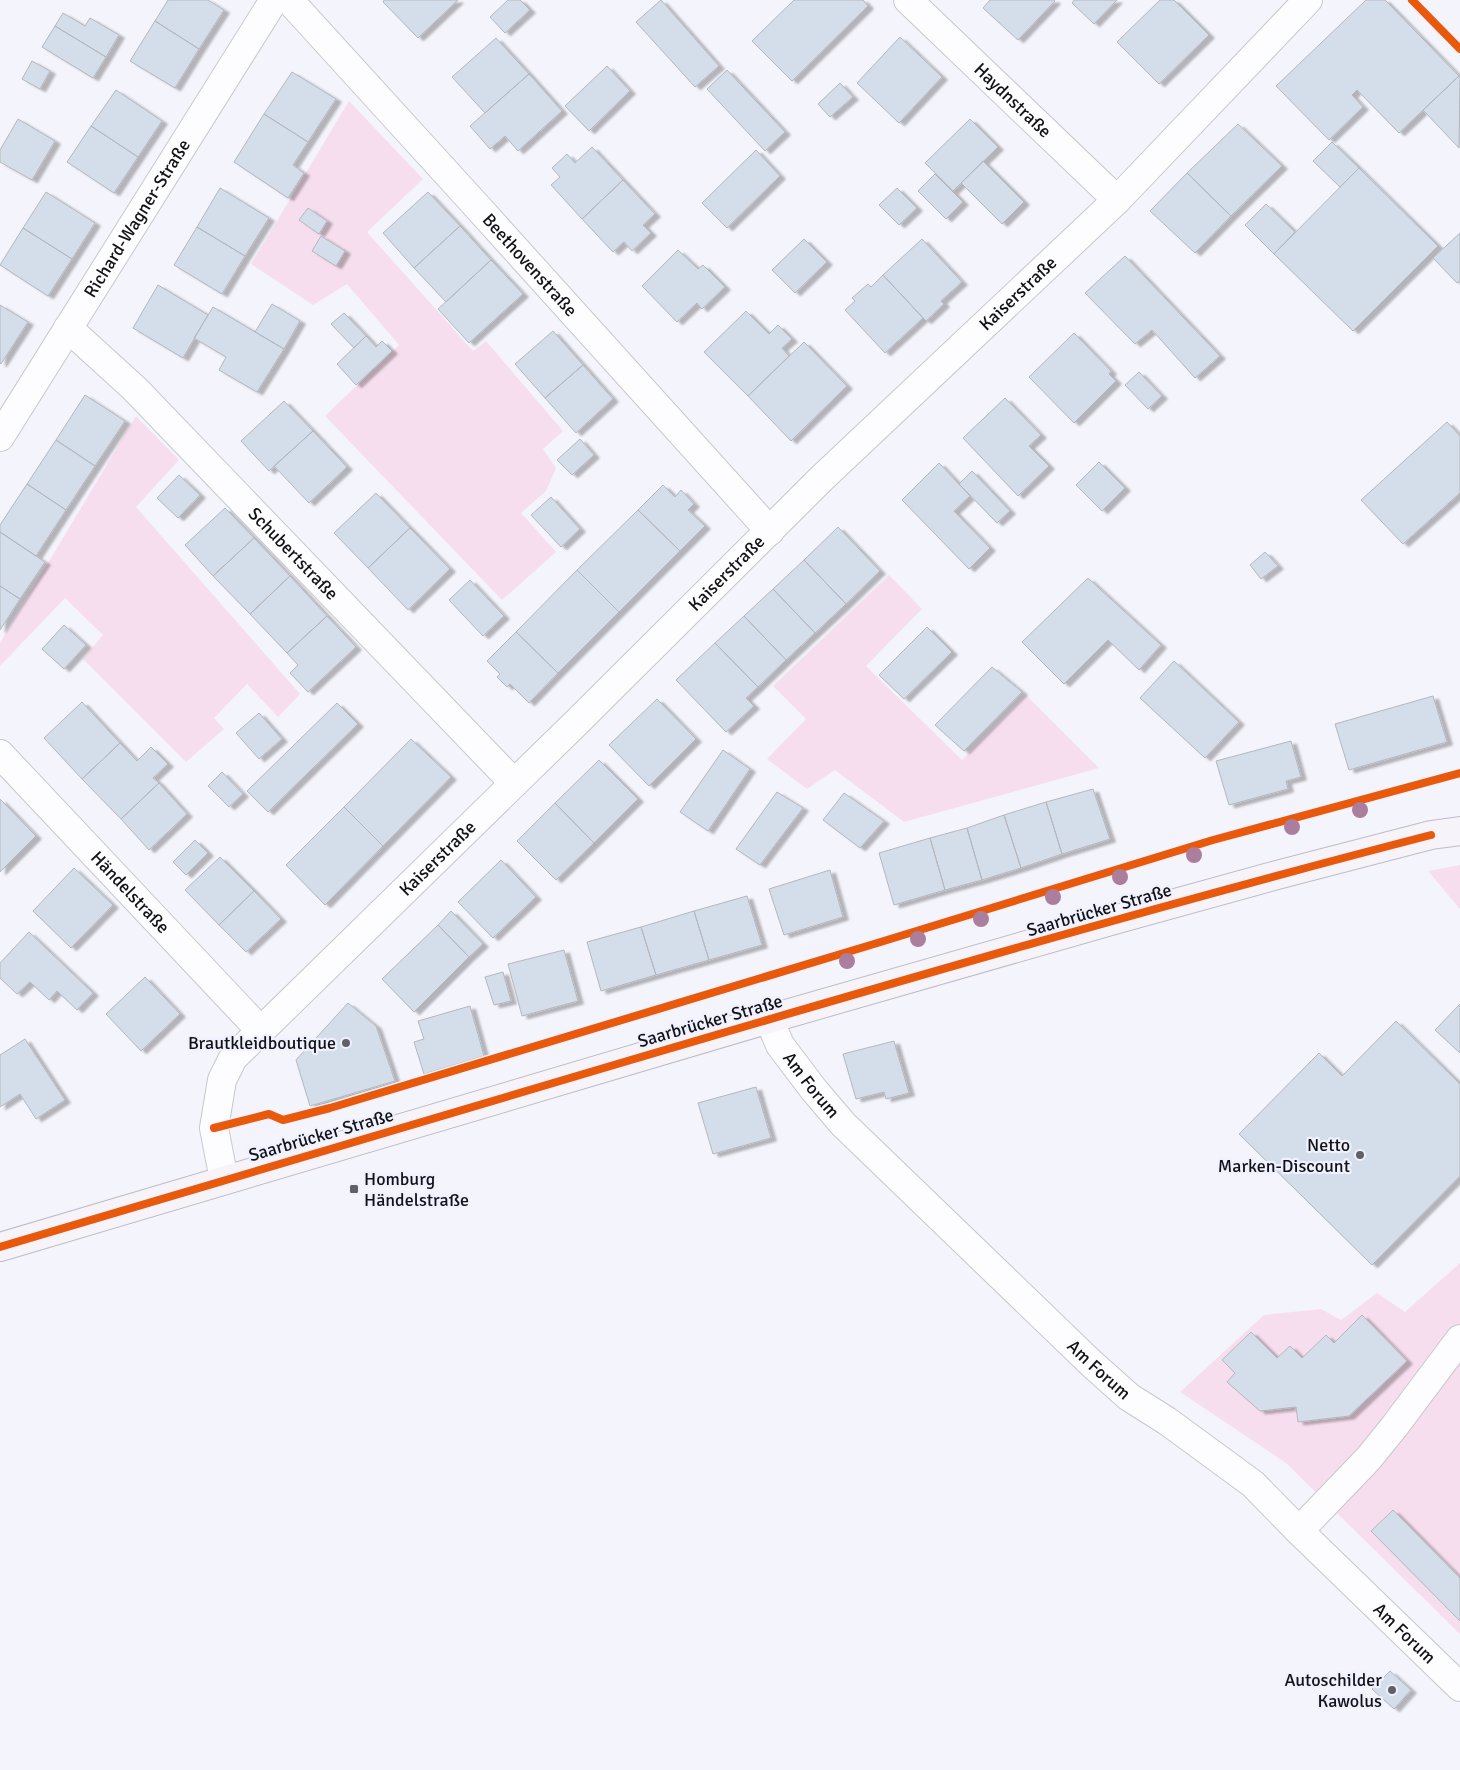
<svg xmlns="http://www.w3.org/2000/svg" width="1460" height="1770" font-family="Signika,sans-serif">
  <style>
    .green { fill: #f7deee }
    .building { fill: #d4ddea; stroke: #b5b7bc; filter: url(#shadow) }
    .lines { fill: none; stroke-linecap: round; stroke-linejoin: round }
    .minor-casing { stroke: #c7c7cd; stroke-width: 30 }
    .major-casing { stroke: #c0bbc8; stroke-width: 30 }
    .minor { stroke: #fdfdff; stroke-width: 28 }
    .major { stroke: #f7f4f9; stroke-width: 28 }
    .cycleway-casing { stroke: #f0f1ff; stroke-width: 11 }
    .cycleway { stroke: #e8590c; stroke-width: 8 }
    .tree { fill: #ac7e9e }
    .poi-dot { fill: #606166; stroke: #f0f1ff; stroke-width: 2 }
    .labels { text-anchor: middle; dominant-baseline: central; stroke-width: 4.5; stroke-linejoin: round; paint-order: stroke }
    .street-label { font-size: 18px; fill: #111216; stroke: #f0f1ff }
    .poi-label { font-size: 18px; fill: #111216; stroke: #f0f1ff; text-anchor: end }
  </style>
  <defs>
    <filter id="shadow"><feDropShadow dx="5.5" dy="3" stdDeviation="1" flood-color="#0004"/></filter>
  </defs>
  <rect width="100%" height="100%" fill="#f4f4fc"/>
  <!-- green -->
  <path class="green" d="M349,101L423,179L367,232L473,351L486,341L563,431L543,449L556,468L546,491L521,513L556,552L502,600L325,416L399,345L347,284L313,305L251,264Z
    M136,416L179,460L136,507L300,694L278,717L247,684L214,718L224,729L186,762L83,659L103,635L65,598L0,666V643Z
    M889,575L922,609L866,666L962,760L1026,695L1099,768L904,822L835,770L807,789L767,759L806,719L773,686Z
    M1460,865V909L1428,871Z
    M1460,1263V1634L1286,1463L1180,1392L1264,1315L1321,1309L1341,1320L1377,1293L1405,1312Z"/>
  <!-- building -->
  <path class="building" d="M168,0H208L224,10L199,49L155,21Z
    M384,0H458L418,38L383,2Z
    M508,0H520L530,10L505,33L490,17Z
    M661,0L719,66L695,87L636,22Z
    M794,0H863L868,6L792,81L752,41Z
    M990,0H1054L1055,1L1018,40L983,8Z
    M1074,0H1117L1094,24L1072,3Z
    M1160,0H1174L1209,35L1159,84L1117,42Z
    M1366,0H1385L1459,76L1399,133L1357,90L1352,95L1363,107L1329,140L1276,86Z
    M63,13L85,26L90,18L119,35L106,57L55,26Z
    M155,21L199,49L175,88L130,61Z
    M55,26L106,57L93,78L42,47Z
    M900,37L942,77L899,123L857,83Z
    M496,38L529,74L485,113L452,77Z
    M32,61L50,71L40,89L22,79Z
    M607,66L630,91L589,131L565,106Z
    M727,70L785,132L765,151L707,89Z
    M292,72L336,99L308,142L264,114Z
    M529,74L562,111L518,151L505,136L490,149L470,126Z
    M1459,76L1460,78L1459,148L1423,110Z
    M840,83L853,97L830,117L818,104Z
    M116,90L162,121L138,157L91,126Z
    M264,114L308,142L293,165L304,173L288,198L234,162Z
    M18,119L55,141L32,180L0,162V150Z
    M970,119L998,147L953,191L925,163Z
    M1238,124L1282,166L1231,216L1187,173Z
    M91,126L138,157L114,193L67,162Z
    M1332,142L1359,168L1340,187L1313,161Z
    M592,147L623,180L582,219L551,185L560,177L552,168L567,154L575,163Z
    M756,150L780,176L727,228L702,203Z
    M983,161L1024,202L1002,224L961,183Z
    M1359,168L1438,246L1353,331L1274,254Z
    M1187,173L1231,216L1195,253L1150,211Z
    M935,174L963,202L946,219L918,191Z
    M623,180L655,214L643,225L651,233L632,251L624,242L613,252L582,219Z
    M220,188L269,218L245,256L197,227Z
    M897,188L917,208L899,225L879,205Z
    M46,192L95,223L72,259L23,228Z
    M428,192L460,226L414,268L383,233Z
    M1266,204L1295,232L1274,254L1245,225Z
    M308,208L327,221L319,234L299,220Z
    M460,226L491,260L446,302L414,268Z
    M197,227L245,256L222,294L174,265Z
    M23,228L72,259L48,296L0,265Z
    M1460,233V281L1457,283L1433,258Z
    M321,236L345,251L336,266L312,251Z
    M804,239L827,262L795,293L772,270Z
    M922,239L962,282L941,301L944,304L926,321L883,275Z
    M678,250L698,269L703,265L725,287L702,309L697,303L677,322L642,286Z
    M1125,256L1220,356L1195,378L1152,330L1135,344L1085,293Z
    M491,260L523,294L469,343L438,309Z
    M883,275L923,318L885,353L845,310L855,301L852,298L868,284L871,287Z
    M158,285L208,315L183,358L133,328Z
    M272,304L300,321L284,349L255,332Z
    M0,305L28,322L1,364L0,363Z
    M213,307L284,349L257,392L219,370L226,357L194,338Z
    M746,311L769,334L778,325L792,339L782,348L789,356L748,396L704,352Z
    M344,313L366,336L354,348L331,324Z
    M553,331L583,365L545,398L515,364Z
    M1074,333L1111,371L1109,374L1116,381L1074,423L1029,377Z
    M366,336L376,347L382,341L392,351L356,385L337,364Z
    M804,342L847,386L791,441L748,396Z
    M583,365L613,399L576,433L545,398Z
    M1139,372L1162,396L1148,409L1125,385Z
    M85,395L125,421L95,466L56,440Z
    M1005,398L1041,435L1029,446L1049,466L1018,496L963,438Z
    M284,401L313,431L269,471L241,441Z
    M1447,422L1460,436V493L1403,544L1361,500Z
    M313,431L347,467L309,503L274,466Z
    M580,439L594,455L572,475L557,460Z
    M56,440L95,466L66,510L27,484Z
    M1099,462L1125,488L1102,511L1076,485Z
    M939,463L970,496L954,511L990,548L969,569L902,500Z
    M972,471L1010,511L997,523L959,484Z
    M179,475L200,495L178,518L157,498Z
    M27,484L66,510L36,556L0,532V525Z
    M663,485L675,497L681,490L694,504L688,510L705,526L680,551L638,510Z
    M376,493L410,528L368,568L334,533Z
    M551,497L580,529L561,547L531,515Z
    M225,508L254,538L213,576L185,545Z
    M638,510L680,551L619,612L577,570Z
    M838,527L880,571L846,604L804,560Z
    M410,528L450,569L408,610L368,568Z
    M0,532L45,562L20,599L0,586Z
    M254,538L290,576L250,614L213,576Z
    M1265,552L1278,566L1261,579L1250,565Z
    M804,560L846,604L815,633L773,589Z
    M577,570L619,612L558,673L516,632Z
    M290,576L327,616L287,653L250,614Z
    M1088,578L1161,645L1139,670L1108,640L1064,684L1022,642Z
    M470,580L504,616L483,636L449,600Z
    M0,586L20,599L0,630Z
    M773,589L815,633L786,660L744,616Z
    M327,616L356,647L308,692L290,673L298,665L287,653Z
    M744,616L786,660L758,687L715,643Z
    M64,625L86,645L64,669L42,649Z
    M927,627L952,652L904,699L879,675Z
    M516,632L558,673L529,703L510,684L507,687L497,677L500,674L487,661Z
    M715,643L758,687L746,698L754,706L726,732L676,680Z
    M1174,661L1239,722L1205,758L1140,698Z
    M992,667L1022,692L964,751L935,725Z
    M1433,696L1447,742L1349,770L1335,724Z
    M657,699L696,739L649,786L609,745Z
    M82,702L120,743L82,779L44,738Z
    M337,703L358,724L268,812L247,791Z
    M259,713L282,739L259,759L236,733Z
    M411,739L451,777L383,846L344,807Z
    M1291,741L1301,777L1286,781L1288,789L1229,805L1216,761Z
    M120,743L137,761L151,747L168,764L153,778L159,783L121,819L82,779Z
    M723,750L750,769L708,831L680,812Z
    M599,760L638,799L594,843L555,803Z
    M222,772L243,794L229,807L208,786Z
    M159,783L187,814L149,850L121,819Z
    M1093,789L1110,839L1062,854L1046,802Z
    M777,792L803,808L760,865L736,849Z
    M844,793L884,821L860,848L823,820Z
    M0,799L36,836L0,872Z
    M1046,802L1062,854L1021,868L1004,815Z
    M555,803L594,843L556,880L517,841Z
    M344,807L383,846L325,905L286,865Z
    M1004,815L1021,868L982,880L967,828Z
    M967,828L982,880L945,890L930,838Z
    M930,838L945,890L894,905L879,853Z
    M195,840L208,853L186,875L173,862Z
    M220,857L254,891L219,925L185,890Z
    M501,860L536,897L493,938L458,902Z
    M74,868L113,905L71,948L33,911Z
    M830,870L843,917L784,935L769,889Z
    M254,891L281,919L246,952L219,925Z
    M747,896L762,945L709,960L694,911Z
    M451,911L483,944L469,957L438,925Z
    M694,911L709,960L656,975L641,927Z
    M438,925L469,957L414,1012L382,979Z
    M641,927L656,975L601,991L587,942Z
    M29,932L93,993L77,1010L57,991L49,1000L30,982L17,994L0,978V963Z
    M564,950L578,1001L522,1016L508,964Z
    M503,972L511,1001L494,1005L485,977Z
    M145,977L180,1014L141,1051L106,1014Z
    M348,1003L376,1026L395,1081L310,1106L296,1060Z
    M1460,1004V1053L1435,1030Z
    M470,1006L484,1056L424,1074L414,1042L424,1039L418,1021Z
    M1396,1021L1460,1084V1176L1372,1265L1239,1134L1319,1053L1342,1076Z
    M25,1039L65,1100L36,1119L20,1094L0,1107V1055Z
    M894,1041L909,1093L886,1099L884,1092L856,1099L843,1054Z
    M756,1087L771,1138L713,1154L698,1103Z
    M1362,1315L1407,1361L1349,1416L1298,1422L1296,1407L1260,1411L1227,1382L1235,1373L1222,1360L1251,1332L1277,1358L1290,1346L1302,1358L1326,1335L1334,1343Z
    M1393,1510L1460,1578V1621L1371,1531Z
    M1390,1671L1411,1690L1394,1709L1372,1689Z"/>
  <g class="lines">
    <!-- minor casing -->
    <g class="minor-casing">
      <g id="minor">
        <path id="s1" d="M289,0L473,202L770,531"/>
        <path id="s2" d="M908,0L1117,200"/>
        <path id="s3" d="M68,328L135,389L513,782"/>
        <path id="s4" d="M0,437L274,0"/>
        <path id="s5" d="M0,754L260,1030"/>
        <path id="s6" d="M769,1019L780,1045L814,1090L843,1124L1092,1364L1129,1397L1167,1421L1253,1484L1299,1531L1460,1687"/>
        <path id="s7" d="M224,1180L214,1128L222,1080L233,1058L577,722L821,479L1117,200L1308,0"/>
        <path d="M1299,1531L1368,1459L1394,1427L1460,1339"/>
      </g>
    </g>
    <!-- major casing -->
    <g class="major-casing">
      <path id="major" d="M0,1247L769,1019L1114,920L1277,875L1431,835L1460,831"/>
    </g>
    <!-- minor -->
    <use href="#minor" class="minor"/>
    <!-- major -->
    <use href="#major" class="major"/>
    <!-- cycleway casing -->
    <g class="cycleway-casing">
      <path id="cycleway" d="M1412,0L1460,49
        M214,1128L269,1114L283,1120L330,1108L874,944L1213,840L1460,773
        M0,1247C208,1184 416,1123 624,1062C892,983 1160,905 1431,835"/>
    </g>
    <!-- cycleway -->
    <use href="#cycleway" class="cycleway"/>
  </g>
  <!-- trees -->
  <g class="tree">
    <circle cx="1360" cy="810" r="8"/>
    <circle cx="1292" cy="827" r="8"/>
    <circle cx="1194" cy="855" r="8"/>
    <circle cx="1120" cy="877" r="8"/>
    <circle cx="1053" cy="897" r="8"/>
    <circle cx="981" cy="919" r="8"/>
    <circle cx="918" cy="939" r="8"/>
    <circle cx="847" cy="961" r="8"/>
  </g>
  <!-- markers -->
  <g class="poi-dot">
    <circle cx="346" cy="1043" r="5"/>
    <circle cx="1360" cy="1155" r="5"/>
    <rect x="349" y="1184" width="10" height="10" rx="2.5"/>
    <circle cx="1392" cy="1690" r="5"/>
  </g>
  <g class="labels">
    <!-- street labels -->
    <g class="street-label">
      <text stroke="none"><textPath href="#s2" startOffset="145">Haydnstraße</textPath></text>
      <text stroke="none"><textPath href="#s4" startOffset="258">Richard-Wagner-Straße</textPath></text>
      <text stroke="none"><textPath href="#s1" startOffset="358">Beethovenstraße</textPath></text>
      <text stroke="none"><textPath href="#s7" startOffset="1222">Kaiserstraße</textPath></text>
      <text stroke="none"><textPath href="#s3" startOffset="319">Schubertstraße</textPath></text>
      <text stroke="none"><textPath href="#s7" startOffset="818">Kaiserstraße</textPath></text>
      <text stroke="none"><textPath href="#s7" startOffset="412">Kaiserstraße</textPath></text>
      <text stroke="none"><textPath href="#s5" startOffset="190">Händelstraße</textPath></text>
      <text transform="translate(1099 910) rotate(-16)">Saarbrücker Straße</text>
      <text transform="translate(710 1021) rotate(-16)">Saarbrücker Straße</text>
      <text stroke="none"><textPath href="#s6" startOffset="79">Am Forum</textPath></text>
      <text transform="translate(321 1135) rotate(-16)">Saarbrücker Straße</text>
      <text stroke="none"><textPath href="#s6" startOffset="484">Am Forum</textPath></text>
      <text stroke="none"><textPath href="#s6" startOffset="889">Am Forum</textPath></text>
    </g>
    <!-- poi labels -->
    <g class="poi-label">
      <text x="336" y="1043">Brautkleidboutique</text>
      <text x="1350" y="1145">Netto<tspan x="1350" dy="21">Marken-Discount</tspan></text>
      <text x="364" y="1179" text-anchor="start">Homburg<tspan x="364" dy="21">Händelstraße</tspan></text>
      <text x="1382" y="1680">Autoschilder<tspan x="1382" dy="21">Kawolus</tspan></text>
    </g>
  </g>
</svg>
